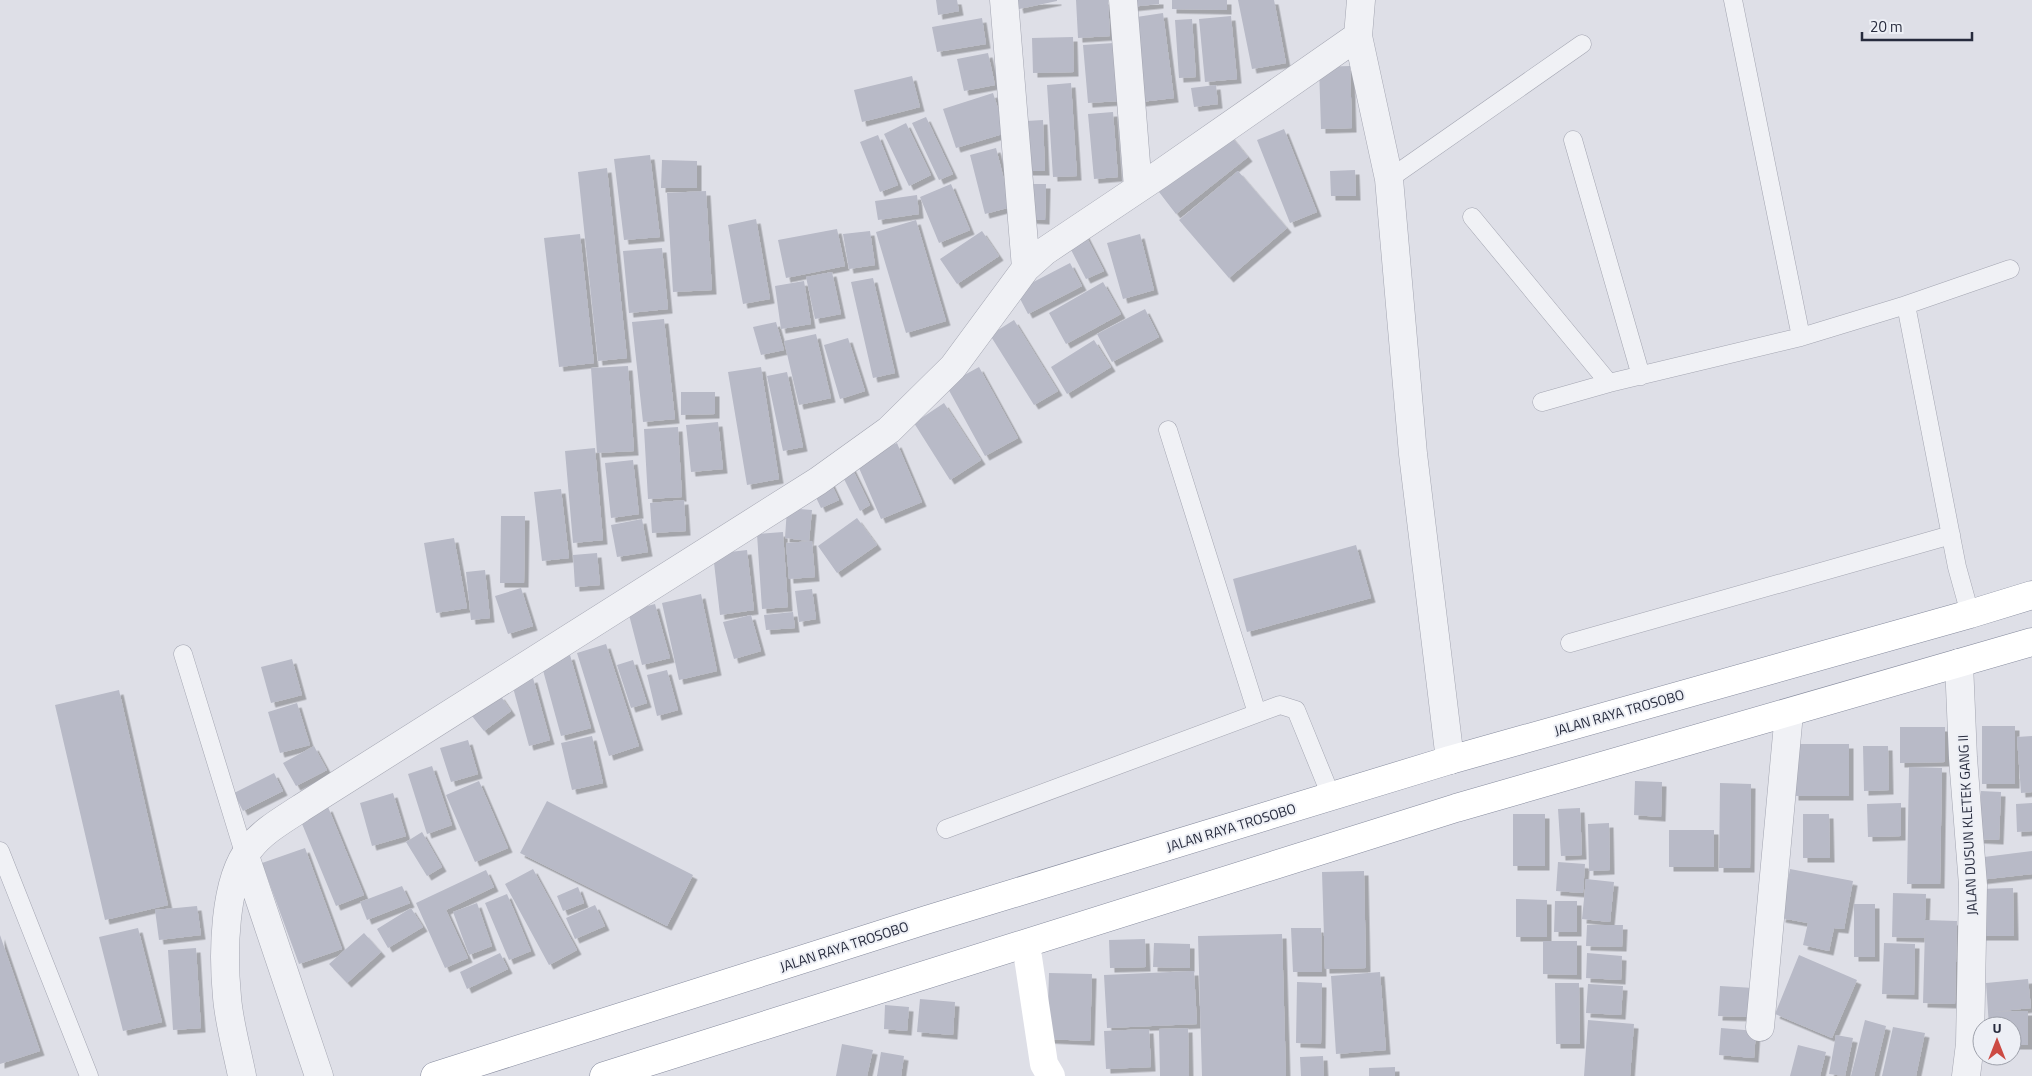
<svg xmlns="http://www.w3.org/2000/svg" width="2032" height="1076" font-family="'Titillium Web',sans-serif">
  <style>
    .building { fill: #b8bac7; filter: url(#shadow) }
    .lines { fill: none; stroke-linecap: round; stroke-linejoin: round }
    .lane-casing { stroke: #a3a5b1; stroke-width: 19 }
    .street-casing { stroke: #a3a5b1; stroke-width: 29 }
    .highway-casing { stroke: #858a9d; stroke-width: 29 }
    .lane { stroke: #f0f1f5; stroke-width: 18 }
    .street { stroke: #f0f1f5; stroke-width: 28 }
    .secondary { stroke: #fff; stroke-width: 28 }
    .highway { stroke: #fff; stroke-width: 28 }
    .labels { text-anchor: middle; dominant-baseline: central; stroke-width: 4; stroke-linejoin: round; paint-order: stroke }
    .street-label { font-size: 14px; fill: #272b3d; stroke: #edeff5 }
  </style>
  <defs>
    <filter id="shadow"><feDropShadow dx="4.5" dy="4.5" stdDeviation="0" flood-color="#0004"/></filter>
  </defs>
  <rect width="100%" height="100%" fill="#dedfe7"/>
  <!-- building -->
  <path class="building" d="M936,0H957L959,11L938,15Z
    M1017,0H1057V1L1019,9Z
    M1076,0H1108L1110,36L1078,38Z
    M1129,0H1159V4L1130,7Z
    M1172,0H1227V10L1172,9Z
    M1238,0H1274L1286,63L1252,69Z
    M1163,13L1174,98L1141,102L1130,18Z
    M1231,16L1237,79L1205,82L1199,19Z
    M982,18L986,44L937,52L932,27Z
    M1192,19L1196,77L1179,78L1175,20Z
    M1073,37L1074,72L1033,73L1032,38Z
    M1114,43L1119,101L1088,103L1083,45Z
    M988,53L995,85L964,91L957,59Z
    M1350,66L1352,128L1321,129L1319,67Z
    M912,76L920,107L862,122L854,90Z
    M1071,83L1077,176L1053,177L1047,85Z
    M1216,85L1218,104L1194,107L1191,88Z
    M993,93L1006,133L956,148L943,109Z
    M1113,112L1118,177L1094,179L1088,114Z
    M926,117L953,174L939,180L912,123Z
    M1043,120L1045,171H1028L1026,121Z
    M906,123L931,175L909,186L884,134Z
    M1284,129L1317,212L1290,223L1257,140Z
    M878,135L898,185L880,192L860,142Z
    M1230,135L1248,157L1176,214L1159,192Z
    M996,148L1011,207L985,214L970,155Z
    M650,155L660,237L624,240L614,159Z
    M662,160L697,161V188H661Z
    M607,168L627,358L598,361L578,172Z
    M1355,170L1356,196H1331L1330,171Z
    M1238,171L1287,228L1229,278L1179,220Z
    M951,184L970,230L939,243L920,197Z
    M1027,184H1046L1045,220L1026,219Z
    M706,191L712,290L673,292L667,193Z
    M917,195L919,214L878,220L875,201Z
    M756,219L770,299L743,304L728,225Z
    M916,220L946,321L906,333L876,232Z
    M837,229L845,266L786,278L778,240Z
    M870,231L875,265L849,269L843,234Z
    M982,231L999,256L957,284L940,259Z
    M1084,232L1104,271L1086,279L1066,240Z
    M580,234L594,363L559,367L544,238Z
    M1140,234L1154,290L1123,299L1107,243Z
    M662,248L668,309L629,313L623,251Z
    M1070,263L1082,286L1028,314L1016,291Z
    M832,272L841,314L815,319L806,277Z
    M873,278L895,373L873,378L851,282Z
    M804,281L811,324L781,329L775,286Z
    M1103,282L1121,314L1066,344L1049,313Z
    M1145,309L1159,337L1112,362L1097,334Z
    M664,319L675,419L643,422L632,322Z
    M1014,320L1058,391L1034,405L990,335Z
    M776,322L784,350L761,355L753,327Z
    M816,334L831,398L799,405L784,341Z
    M848,338L865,391L840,399L824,345Z
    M1094,340L1111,367L1067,394L1051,367Z
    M628,366L634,451L597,453L591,368Z
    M761,367L779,479L747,485L728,372Z
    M979,367L1018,438L985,456L946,385Z
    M787,372L803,447L783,451L767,376Z
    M681,392H715V414L681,415Z
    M944,403L981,460L950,480L914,423Z
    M718,422L723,469L691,472L686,425Z
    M678,427L682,497L648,499L644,429Z
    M897,443L922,502L881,519L856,461Z
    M595,448L603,540L573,543L565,451Z
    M633,460L639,514L611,518L605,463Z
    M850,464L870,505L860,511L839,469Z
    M830,481L839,500L821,508L812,489Z
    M561,489L569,558L542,561L534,492Z
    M684,500L686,531L652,533L650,503Z
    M787,508L812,510L809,541L785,538Z
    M501,516H525L524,583H500Z
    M857,518L877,545L837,573L818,546Z
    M642,519L648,552L617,557L611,525Z
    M783,532L788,607L762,609L757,534Z
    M454,538L467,608L436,613L424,543Z
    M812,541L815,577L789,579L786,543Z
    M1356,545L1371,598L1247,632L1233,579Z
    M747,550L754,610L720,615L713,554Z
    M597,553L600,585L575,587L573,555Z
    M485,570L490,618L471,620L466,572Z
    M521,588L533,626L508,634L495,596Z
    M812,589L816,619L799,622L795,591Z
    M701,594L717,671L679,680L662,603Z
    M655,604L670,658L642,665L628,611Z
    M793,612L795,628L766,630L764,615Z
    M751,615L761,651L734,659L723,622Z
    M606,644L639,746L609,756L577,653Z
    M570,655L591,728L561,736L541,663Z
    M292,659L302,695L271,703L261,667Z
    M633,660L647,703L631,708L617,665Z
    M667,670L678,710L657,716L647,675Z
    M533,678L550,740L529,746L512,684Z
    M119,690L168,905L105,920L55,705Z
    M500,695L511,711L484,731L472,716Z
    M297,703L310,745L280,753L268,712Z
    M1982,726H2015V784H1982Z
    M1900,727H1945V762L1900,763Z
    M592,736L603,783L572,790L561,743Z
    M2032,736V792L2021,793L2017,737Z
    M468,740L478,774L451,782L440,748Z
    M1794,744H1849V796H1794Z
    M314,746L327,770L296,786L283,763Z
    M1863,746H1888L1889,790L1864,791Z
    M432,766L452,825L427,834L408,774Z
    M1909,767L1942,768L1940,884H1907Z
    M274,773L283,791L243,811L234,793Z
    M479,781L508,848L475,862L446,795Z
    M1635,781L1662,782L1661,817L1634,815Z
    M1720,783L1751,784L1750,868H1719Z
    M1981,791L2001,792L1999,840L1979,839Z
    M393,793L406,836L372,846L360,803Z
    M547,801L693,875L667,926L520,853Z
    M1901,803V836L1868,837L1867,804Z
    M2032,803V831L2017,832L2016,804Z
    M328,807L364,895L336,906L300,819Z
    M1580,808L1582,855L1561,856L1558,809Z
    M1513,814H1545V866H1513Z
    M1803,814H1829L1830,858H1803Z
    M1609,823L1610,870L1589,871L1588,824Z
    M1669,830H1714V867H1669Z
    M422,832L442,867L427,876L406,842Z
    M305,848L342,949L299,964L262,863Z
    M2032,851V874L1979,880L1976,858Z
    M1558,862L1585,864L1583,893L1556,891Z
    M533,869L577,950L549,965L505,884Z
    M1790,869L1853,881L1844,929L1834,928L1829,951L1803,945L1808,923L1781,918Z
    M486,870L494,887L446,910L468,958L445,968L416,903Z
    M1364,871L1366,968L1325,969L1322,872Z
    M1586,879L1614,882L1610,922L1582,919Z
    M402,886L410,903L367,920L360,902Z
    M578,887L584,903L563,911L557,896Z
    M2013,888L2014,936H1979L1978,889Z
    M1893,893L1926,894L1925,920L1957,921L1955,1004L1923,1003L1925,929L1924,938L1892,937Z
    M507,894L531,951L509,960L485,903Z
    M1516,899L1547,900V937H1516Z
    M1555,901H1577V932H1554Z
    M477,903L492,946L469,955L453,912Z
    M1854,904H1875V957H1854Z
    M595,905L605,926L575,939L566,918Z
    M197,906L201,935L159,940L155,910Z
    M411,908L423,927L388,948L377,929Z
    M1587,925H1623L1622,947L1586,946Z
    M138,928L162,1022L123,1031L99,937Z
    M1291,928H1321L1322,972H1293Z
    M364,933L381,952L347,983L329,964Z
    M1282,934L1286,1076H1202L1198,936Z
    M0,935L40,1051L0,1064Z
    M1145,939L1146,967L1110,968L1109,940Z
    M1543,941H1577V975L1543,974Z
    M1154,943L1190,944V968L1153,967Z
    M1884,943L1915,944L1914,995L1882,994Z
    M196,948L201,1028L173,1030L168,950Z
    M500,953L508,969L467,989L460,972Z
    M1587,953L1622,956L1621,980L1586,978Z
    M1799,955L1857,980L1832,1038L1775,1014Z
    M1194,971L1197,1024L1107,1028L1104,975Z
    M1380,972L1386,1050L1336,1054L1331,976Z
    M1049,973L1092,974L1090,1041L1047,1039Z
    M2028,979L2031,1008L1992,1012L2028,1011V1045H2012V1026H1989L1986,983Z
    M1297,982L1322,983L1321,1044L1296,1043Z
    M1555,983H1579L1580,1044H1556Z
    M1588,984L1623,986L1621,1015L1586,1013Z
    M1720,986L1754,988L1752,1017L1718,1016Z
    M920,999L955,1002L953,1035L917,1032Z
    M885,1005L909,1007L907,1031L884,1029Z
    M1588,1020L1634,1024L1630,1076H1584Z
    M1865,1020L1886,1026L1874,1076H1851Z
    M1893,1027L1925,1033L1916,1076H1882Z
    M1188,1028L1189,1076H1160L1159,1029Z
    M1721,1028L1756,1031L1754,1058L1719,1055Z
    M1149,1029L1151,1067L1106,1069L1104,1031Z
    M1836,1035L1853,1038L1845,1076L1829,1074Z
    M842,1044L873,1050L867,1076H836Z
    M1798,1045L1826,1052L1820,1076H1790Z
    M881,1052L904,1056L901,1076H877Z
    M1323,1056L1324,1076H1301L1300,1057Z
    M1395,1067V1076H1369V1068Z"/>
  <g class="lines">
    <!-- lane casing -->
    <g class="lane-casing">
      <path id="lane" d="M1733,0L1801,337
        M1573,140L1641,376
        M1389,179L1582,44
        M1472,217L1609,383L1801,337L1906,305L1957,567L1970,614
        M1906,305L2010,269
        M1542,402L1609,383
        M1168,430L1257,713
        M1570,643L1951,535
        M183,654L245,856
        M946,829L1280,705L1296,710L1331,796
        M0,851L89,1076"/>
    </g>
    <!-- street casing -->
    <g class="street-casing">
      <path id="street" d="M1004,0L1026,268
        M1123,0L1138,188
        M1361,0L1358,36L1389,179L1413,454L1450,760
        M1959,663L1963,758L1973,885L1970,1044L1966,1076
        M245,856L319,1076
        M1760,1027L1789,713
        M242,1076C237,1050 229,1023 227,997C223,956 223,881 250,848C263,831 283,820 301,808L818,481L889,430L953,367L1026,268L1045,251L1160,174L1358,36"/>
    </g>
    <!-- highway casing -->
    <g class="highway-casing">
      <path id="highway" d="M435,1076L926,920L1450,760L1970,614L2032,595
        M604,1076L1456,808L2032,642"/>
    </g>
    <!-- lane -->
    <use href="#lane" class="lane"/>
    <!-- street -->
    <use href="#street" class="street"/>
    <!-- secondary -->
    <path class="secondary" d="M1026,944L1044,1064L1051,1076"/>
    <!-- highway -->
    <use href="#highway" class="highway"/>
  </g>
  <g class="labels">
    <!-- street labels -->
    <g class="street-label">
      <text transform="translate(1619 712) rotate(-16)">JALAN RAYA TROSOBO</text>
      <text transform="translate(1967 825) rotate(-93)">JALAN DUSUN KLETEK GANG II</text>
      <text transform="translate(1231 827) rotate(-17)">JALAN RAYA TROSOBO</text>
      <text transform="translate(844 946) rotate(-18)">JALAN RAYA TROSOBO</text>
    </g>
  </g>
  <!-- north arrow -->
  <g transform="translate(1997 1041)"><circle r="24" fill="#edeff5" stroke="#9ea1ab"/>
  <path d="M0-4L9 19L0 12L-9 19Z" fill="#cc4a43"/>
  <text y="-8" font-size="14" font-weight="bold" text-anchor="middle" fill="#272b3d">U</text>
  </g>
  <!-- scale -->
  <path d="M1862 32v8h110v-8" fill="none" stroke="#272b3d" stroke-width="2.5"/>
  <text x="1870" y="32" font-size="15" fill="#272b3d" stroke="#edeff5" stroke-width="4" paint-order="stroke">20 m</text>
</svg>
